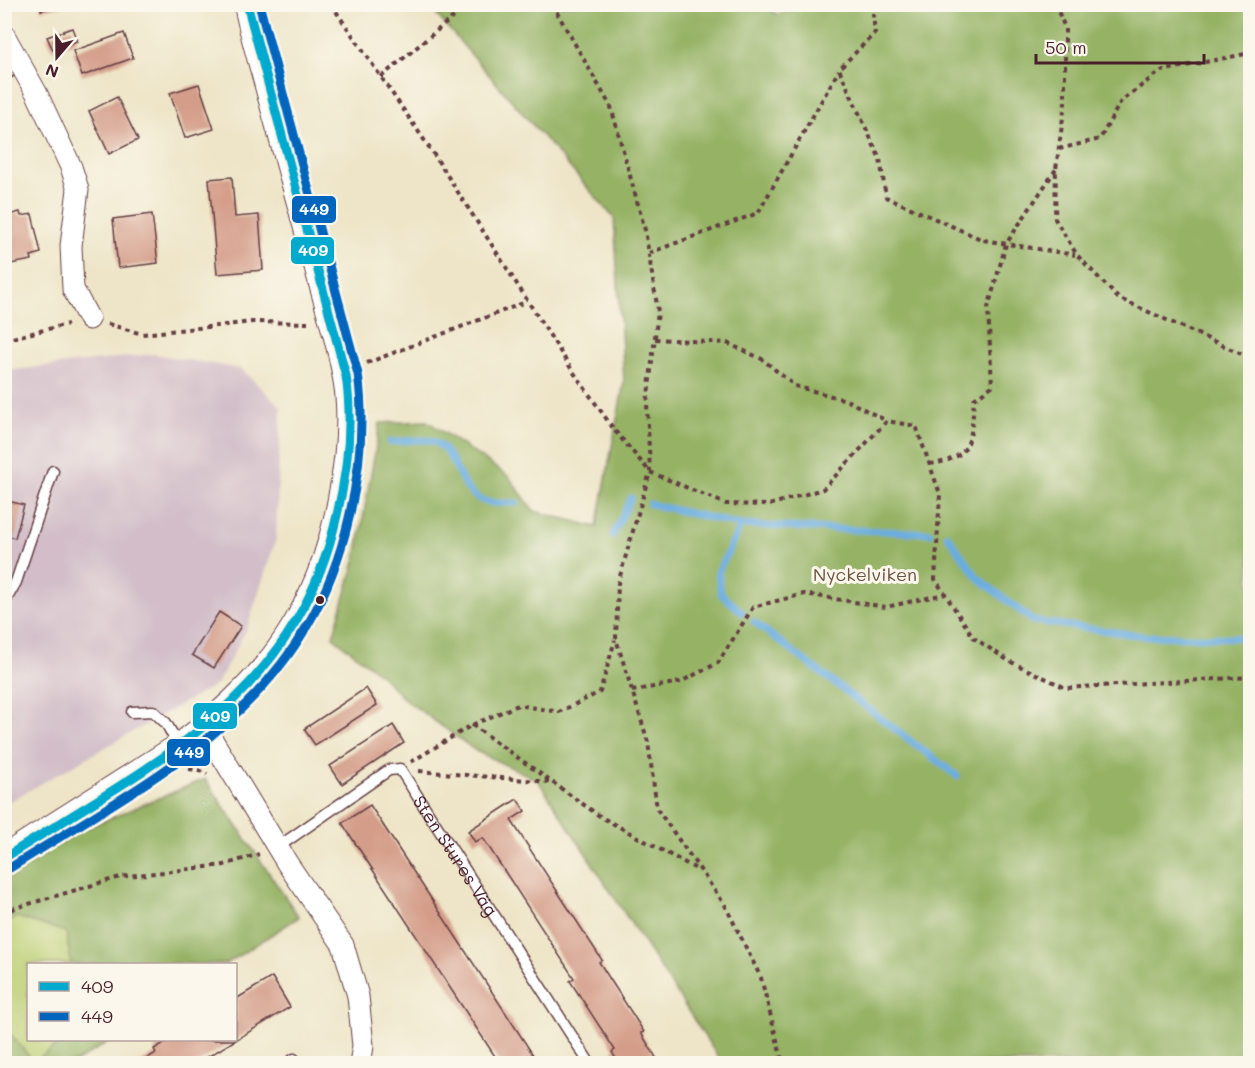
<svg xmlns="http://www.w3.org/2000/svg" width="1255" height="1068" font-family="Mali,sans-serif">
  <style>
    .industrial { fill: #d2bdc8 }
    .green { fill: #bccf73; stroke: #83774f; stroke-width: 1.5 }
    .forest { fill: #95b265; stroke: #706848; stroke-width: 1.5 }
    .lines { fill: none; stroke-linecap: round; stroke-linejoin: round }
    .stream { stroke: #6bade0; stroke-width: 7 }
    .building { fill: #d49d89 }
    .service-casing { stroke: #633d43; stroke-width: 13 }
    .minor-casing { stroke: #633d43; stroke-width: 23 }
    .tertiary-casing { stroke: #633d43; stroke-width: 28 }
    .path { stroke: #633d43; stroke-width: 4; stroke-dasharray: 4.5 4.5; stroke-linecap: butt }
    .service { stroke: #fff; stroke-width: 10 }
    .minor { stroke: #fff; stroke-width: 21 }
    .tertiary { stroke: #fff; stroke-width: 26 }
    .bus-1-casing { stroke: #fbf7ec; stroke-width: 14 }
    .bus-2-casing { stroke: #fbf7ec; stroke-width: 14 }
    .bus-1 { stroke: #00a9ce; stroke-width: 9 }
    .bus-2 { stroke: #0065bd; stroke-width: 9 }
    .bus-dot { fill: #4a1f2b; stroke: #fbf7ec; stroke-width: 2 }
    .labels { text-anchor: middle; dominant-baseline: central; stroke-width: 6; stroke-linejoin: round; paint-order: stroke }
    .park-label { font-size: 18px; fill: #6c5441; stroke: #fbf7ec }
    .street-label { font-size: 18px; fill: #4a1f2b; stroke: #fbf7ec }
    .line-badge { stroke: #fbf7ec; stroke-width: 2 }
    .badge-label { font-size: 16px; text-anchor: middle; font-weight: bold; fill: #fff }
  </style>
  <rect width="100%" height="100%" fill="#fbf7ec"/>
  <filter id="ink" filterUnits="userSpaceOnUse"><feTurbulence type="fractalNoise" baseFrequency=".0167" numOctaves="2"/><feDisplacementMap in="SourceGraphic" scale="12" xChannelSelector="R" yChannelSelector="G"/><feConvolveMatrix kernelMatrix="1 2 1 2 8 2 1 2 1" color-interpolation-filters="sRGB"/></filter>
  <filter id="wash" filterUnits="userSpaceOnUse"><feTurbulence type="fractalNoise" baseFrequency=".008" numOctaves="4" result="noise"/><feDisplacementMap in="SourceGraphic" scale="24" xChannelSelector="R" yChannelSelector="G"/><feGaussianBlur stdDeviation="1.35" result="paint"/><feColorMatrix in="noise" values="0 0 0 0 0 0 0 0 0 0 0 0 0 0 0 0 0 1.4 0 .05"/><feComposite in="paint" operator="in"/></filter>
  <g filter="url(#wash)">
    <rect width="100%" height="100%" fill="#eee5c8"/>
    <!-- industrial -->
    <path class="industrial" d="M154,354L241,369L281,407L276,539L247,628L217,684L5,804L4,371Z"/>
    <!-- green -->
    <path class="green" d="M17,917L66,932L71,964H28V1040H64L34,1063L5,1028L4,925Z"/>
    <!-- forest -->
    <path class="forest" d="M762,5L777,14L815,5H928L937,11L942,4L1250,5V1063H722L538,780L476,751L403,698L381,675L333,637L356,558L380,423L427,421L509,477L534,511L597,527L624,382L614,218L428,5Z
      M205,779L299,917L226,964H71L66,932L17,917L5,925V881L77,832Z
      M5,1028L34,1062L64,1040H111L75,1063H5Z"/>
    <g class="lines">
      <!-- stream -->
      <path class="stream" d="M390,442C402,442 420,438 431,441C455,448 456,483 476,497C487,505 504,503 517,503
        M650,504L741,525L930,533
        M741,525L718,572L721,594L742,612
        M613,535L631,498
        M947,535L978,578L1033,621L1144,636L1250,638
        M754,622L957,776"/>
    </g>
    <g id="blocks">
      <!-- building -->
      <path class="building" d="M40,4H61L62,6L41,10Z
        M72,28L77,41L53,50L47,37Z
        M124,33L133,58L82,76L73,51Z
        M4,56L16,75L4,82Z
        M199,84L214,129L185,138L170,93Z
        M117,97L138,140L109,154L89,111Z
        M232,177L235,217L259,215L263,270L217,274L209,179Z
        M20,212L21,216L32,214L41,253L31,256L32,260L11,264L5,236V216Z
        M152,214L158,263L118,268L113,219Z
        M4,500L24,505L15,538L4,535Z
        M219,612L241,626L214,668L192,655Z
        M366,688L377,705L315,745L304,729Z
        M393,725L404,743L342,784L330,766Z
        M517,799L525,811L511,820L602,960L599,962L644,1032L641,1033L660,1064H619L612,1052L615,1050L570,981L574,978L483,838L475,842L468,831Z
        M370,805L539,1064H500L342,823Z
        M272,977L290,1007L196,1064H138L156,1053L154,1049L169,1040H236V999Z"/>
    </g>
  </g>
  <g filter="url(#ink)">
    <use href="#blocks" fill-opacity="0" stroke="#633d43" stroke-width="1.5"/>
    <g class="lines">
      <!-- service casing -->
      <g class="service-casing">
        <g id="service">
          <path d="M4,603L16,582L53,471"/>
          <path d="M132,712L153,711L166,723L179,746"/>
          <path id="s1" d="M278,847L389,770L400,769L590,1064"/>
          <path d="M287,1064L294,1059"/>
        </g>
      </g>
      <!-- minor casing -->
      <g class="minor-casing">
        <path id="minor" d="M4,35L37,94L71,167L78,189L71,246L73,289L89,319
          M205,728L287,863L343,945L358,996L363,1046L360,1064"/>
      </g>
      <!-- tertiary casing -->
      <g class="tertiary-casing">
        <path id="tertiary" d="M4,858L180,746C269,681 321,610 341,499C348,463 352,429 348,391C343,351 329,311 319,272C303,214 287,155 271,97C263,66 253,36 247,4"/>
      </g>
      <!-- path -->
      <path class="path" d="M331,4L429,147L572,370L615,431L650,472L726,504L769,505L823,489L887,421L916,426L940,494L935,579L974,638L1009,661L1066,688L1250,677
        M552,4L611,107L645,230L658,312L647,404L650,472L618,583L616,639L648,742L657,809L725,905L761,978L783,1064
        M872,4L875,33L839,69L880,159L886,197L983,240L1075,255
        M1055,4L1065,28V103L1056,169L1055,219L1077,255L1118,298L1246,356L1250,364
        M381,77L469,4
        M1059,149L1100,139L1121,101L1161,71L1250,53
        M4,252L8,265L6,295
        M649,253L758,213L839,70
        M108,324L142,334L253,322L308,323
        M655,339L727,343L762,359L795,386L846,400L887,421
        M4,340L68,324
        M367,363L526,302
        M930,464C974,459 971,438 974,399L992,386L988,308L1006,244L1056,169
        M632,691L680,682L718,663L753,607L804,594L886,607L945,594
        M472,725L601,817L698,870
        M411,762L472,725L518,705L559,712L600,692L615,640
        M189,769L198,770L207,774
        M419,771L549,782
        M4,915L15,908L120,877L224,865L259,854
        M4,1051L13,1064
        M310,1061L325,1064"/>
      <!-- service -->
      <use href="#service" class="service"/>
      <!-- minor -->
      <use href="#minor" class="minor"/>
      <!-- tertiary -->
      <use href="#tertiary" class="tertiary"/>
      <!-- bus-1 casing -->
      <g class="bus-1-casing">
        <path id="bus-1" d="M4,858C150,765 296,700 337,515C348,469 353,423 346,376L247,4"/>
      </g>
      <!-- bus-2 casing -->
      <g class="bus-2-casing">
        <path id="bus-2" d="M10,868C160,773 306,707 349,518C360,470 365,423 358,374L259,4"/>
      </g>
      <!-- bus-1 -->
      <use href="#bus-1" class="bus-1"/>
      <!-- bus-2 -->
      <use href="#bus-2" class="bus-2"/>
    </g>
  </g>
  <!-- markers -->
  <circle class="bus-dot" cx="320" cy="600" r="5"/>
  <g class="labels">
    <!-- park labels -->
    <g class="park-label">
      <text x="865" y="574">Nyckelviken</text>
    </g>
    <!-- street labels -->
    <g class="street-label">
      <text stroke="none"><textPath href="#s1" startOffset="249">Sten Stures Väg</textPath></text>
    </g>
  </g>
  <g class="line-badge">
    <rect x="291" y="195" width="46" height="29" rx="6" fill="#0065bd"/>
    <rect x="290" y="236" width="45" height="29" rx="6" fill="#00a9ce"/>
    <rect x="192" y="702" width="46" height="28" rx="6" fill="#00a9ce"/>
    <rect x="166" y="738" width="45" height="29" rx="6" fill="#0065bd"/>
  </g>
  <g class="badge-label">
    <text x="314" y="215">449</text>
    <text x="313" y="256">409</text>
    <text x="215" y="722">409</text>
    <text x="189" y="758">449</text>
  </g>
  <!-- margin -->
  <rect width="1255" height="1068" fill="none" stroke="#fbf7ec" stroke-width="24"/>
  <!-- legend -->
  <rect x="27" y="963" width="210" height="78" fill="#fbf7ec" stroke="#b4a19f" stroke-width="1.5"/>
  <rect x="39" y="982" width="30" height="9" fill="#00a9ce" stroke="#b4a19f" stroke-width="1.5"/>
  <text x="81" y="993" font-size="18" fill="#4a1f2b">409</text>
  <rect x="39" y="1012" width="30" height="9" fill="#0065bd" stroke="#b4a19f" stroke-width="1.5"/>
  <text x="81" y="1023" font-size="18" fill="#4a1f2b">449</text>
  <!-- north arrow -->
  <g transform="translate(57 57) rotate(200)" stroke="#fbf7ec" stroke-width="4.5" paint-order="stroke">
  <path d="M0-4.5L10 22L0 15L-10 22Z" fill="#4a1f2b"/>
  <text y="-9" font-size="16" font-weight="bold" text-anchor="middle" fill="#4a1f2b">N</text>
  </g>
  <!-- scale -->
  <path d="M1036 54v9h168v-9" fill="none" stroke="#4a1f2b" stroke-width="3"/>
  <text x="1045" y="54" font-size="18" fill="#4a1f2b" stroke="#fbf7ec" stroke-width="4.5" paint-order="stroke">50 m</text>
</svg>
